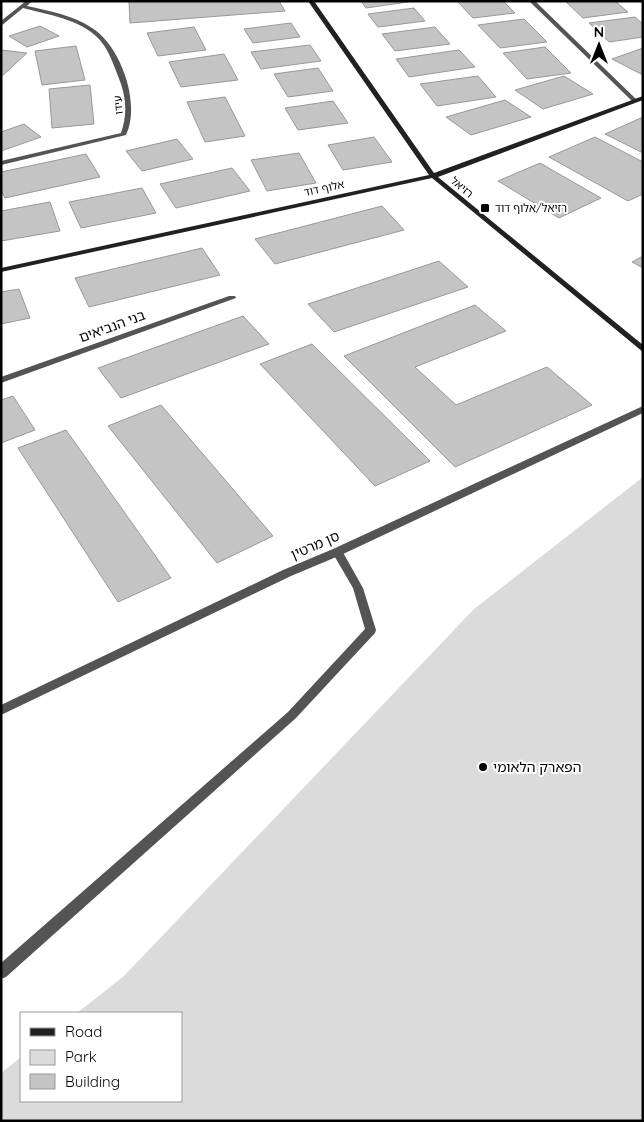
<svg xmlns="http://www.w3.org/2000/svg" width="644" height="1122" font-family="Quicksand,'Noto Sans Hebrew',sans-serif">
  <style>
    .green { fill: #dbdbdb }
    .building { fill: #c4c4c4; stroke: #989898 }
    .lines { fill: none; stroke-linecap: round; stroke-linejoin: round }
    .lane { fill: #545454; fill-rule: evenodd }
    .street { fill: #545454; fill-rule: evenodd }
    .secondary { fill: #212121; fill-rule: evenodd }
    .poi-dot { fill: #000; stroke: #fff; stroke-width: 2 }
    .labels { text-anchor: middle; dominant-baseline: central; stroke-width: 4; stroke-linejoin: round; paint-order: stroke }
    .far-street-label { font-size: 11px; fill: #000; stroke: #fff }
    .far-poi-label { font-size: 11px; fill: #000; stroke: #fff; text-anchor: start }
    .street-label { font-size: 14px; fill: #000; stroke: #fff }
    .poi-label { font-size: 14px; fill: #000; stroke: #fff; text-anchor: start }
  </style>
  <rect width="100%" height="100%" fill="#fff"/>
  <!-- green -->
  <path class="green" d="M643,477V1121H1V1073L21,1057V1101H181V1013H77L124,976L474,609Z"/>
  <!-- building -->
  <path class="building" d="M129,1H279L285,11L130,23Z
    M361,1H407L408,2L366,8Z
    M457,1H503L515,13L473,18Z
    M565,1H615L628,12L583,18Z
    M414,8L425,21L378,27L368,14Z
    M635,17L643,24V37L609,42L589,23Z
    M524,19L547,42L500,48L478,25Z
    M291,23L300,37L253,43L244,29Z
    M40,26L59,36L27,47L9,36Z
    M194,27L206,50L158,56L147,33Z
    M435,27L450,44L395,51L382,34Z
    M310,45L321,61L261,69L251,52Z
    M76,46L85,80L42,85L35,51Z
    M545,47L571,73L527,79L503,53Z
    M643,48V75L612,59Z
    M1,50L27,53L1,77Z
    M459,50L475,67L409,77L396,59Z
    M224,54L238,80L181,87L169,62Z
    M318,68L333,91L288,97L274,74Z
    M478,76L496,97L437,106L420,84Z
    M564,76L593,94L543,109L515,90Z
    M90,85L94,124L52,128L49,89Z
    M225,97L245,136L205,142L187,102Z
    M505,100L531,117L471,135L446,117Z
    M333,101L348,123L298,130L285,108Z
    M643,117V153L605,134Z
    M24,124L41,137L1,151V132Z
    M374,137L392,162L343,170L328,145Z
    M595,137L643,162V194L628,201L549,157Z
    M177,139L193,159L142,171L126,151Z
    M299,153L316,183L267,191L251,160Z
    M86,154L100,177L5,198L1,190V172Z
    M540,163L601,198L559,218L498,181Z
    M232,168L250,191L176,208L160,184Z
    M142,188L156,213L81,228L69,202Z
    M50,202L60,231L1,241V211Z
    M382,206L404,230L275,264L255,239Z
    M202,248L220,275L89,307L75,278Z
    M643,256V268L632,262Z
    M439,261L468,287L334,332L308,304Z
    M19,289L30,318L1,324V292Z
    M475,305L506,331L415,367L456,405L547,367L592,405L455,467L344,356Z
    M243,316L269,344L121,398L98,368Z
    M312,344L430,461L375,486L260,364Z
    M13,396L35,430L1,443V400Z
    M161,405L273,536L217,563L108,426Z
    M66,430L171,578L118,602L18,448Z"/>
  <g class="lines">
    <!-- lane -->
    <path class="lane" d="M337,548L341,549L363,588L376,630L375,633L296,718L6,977L1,979V963L288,712L365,629L353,588L332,552Z"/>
    <!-- street -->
    <path class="street" d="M26,1L31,2L27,6C49,11 73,15 92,28C121,46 141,104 126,135L1,165V161L121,133C128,113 126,95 118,76C113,63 108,48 98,38C79,19 49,15 23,8L1,26V21Z
      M529,1H535L637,100V102H633Z
      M229,296H235L236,298L1,383V377Z
      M643,406V413L341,555L291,576L1,715V705L283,570L333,549Z"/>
    <!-- secondary -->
    <path class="secondary" d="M308,1H314L434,173L643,96V100L438,177L643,345V352L432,178L1,272V268L429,175Z"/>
  </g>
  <!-- markers -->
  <g class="poi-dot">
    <rect x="480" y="203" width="10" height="10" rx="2.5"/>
    <circle cx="483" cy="767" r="5"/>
  </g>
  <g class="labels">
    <!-- far-street labels -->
    <g class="far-street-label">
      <text transform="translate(118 105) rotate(-95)">עידו</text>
      <text transform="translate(462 187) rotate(40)">רזיאל</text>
      <text transform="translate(324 188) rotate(-12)">אלוף דוד</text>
    </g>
    <!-- far-poi labels -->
    <g class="far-poi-label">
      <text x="495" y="208">רזיאל/אלוף דוד</text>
    </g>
    <!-- street labels -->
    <g class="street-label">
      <text transform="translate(112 326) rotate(-20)">בני הנביאים</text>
      <text transform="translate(315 545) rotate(-23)">סן מרטין</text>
    </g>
    <!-- poi labels -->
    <g class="poi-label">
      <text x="493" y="767">הפארק הלאומי</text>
    </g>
  </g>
  <!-- border -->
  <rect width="644" height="1122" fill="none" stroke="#000000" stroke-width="5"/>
  <!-- legend -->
  <rect x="20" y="1012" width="162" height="90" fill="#ffffff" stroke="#999999"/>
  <rect x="30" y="1028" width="25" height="8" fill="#212121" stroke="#999999"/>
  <text x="65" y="1037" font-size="15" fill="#000000">Road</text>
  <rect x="30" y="1050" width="25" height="15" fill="#dbdbdb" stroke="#999999"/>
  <text x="65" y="1062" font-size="15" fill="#000000">Park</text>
  <rect x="30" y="1074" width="25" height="15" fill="#c4c4c4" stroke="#999999"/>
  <text x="65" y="1087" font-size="15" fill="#000000">Building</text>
  <!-- north arrow -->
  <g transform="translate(599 45)" stroke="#ffffff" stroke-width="4" paint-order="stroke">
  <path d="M0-4L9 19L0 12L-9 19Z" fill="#000000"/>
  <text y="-8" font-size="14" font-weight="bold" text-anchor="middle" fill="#000000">N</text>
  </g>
</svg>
